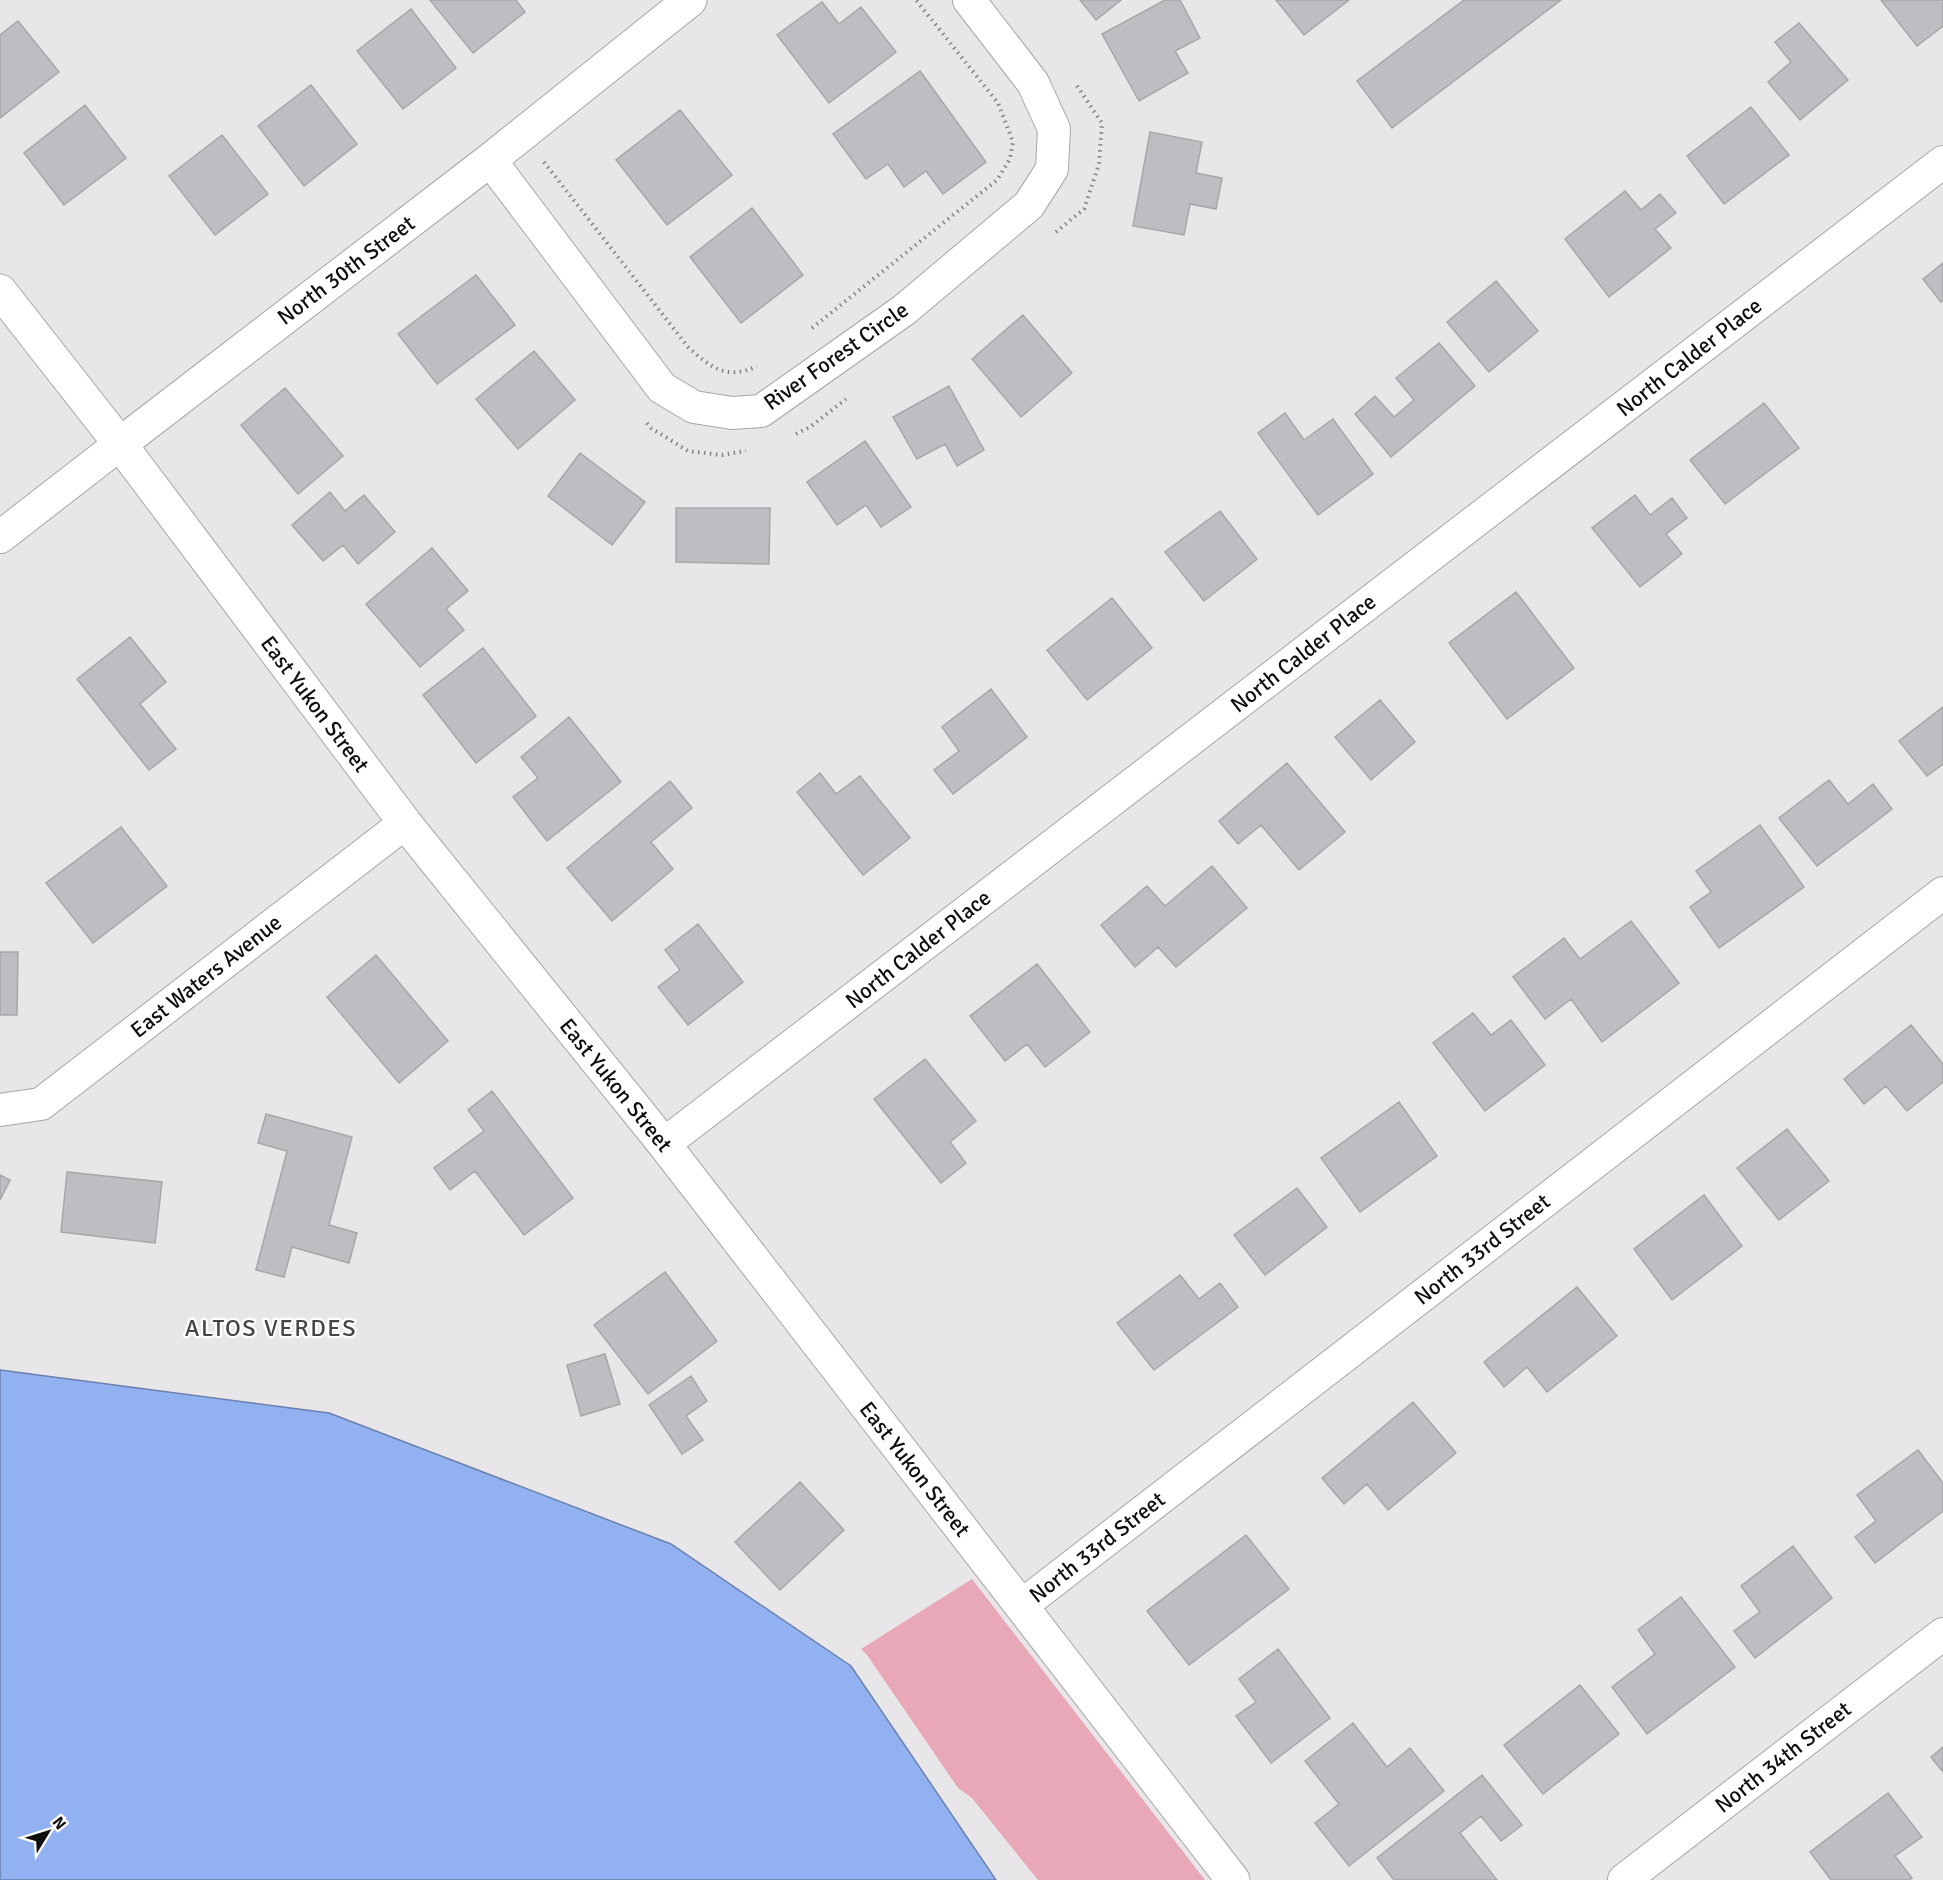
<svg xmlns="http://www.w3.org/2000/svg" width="1943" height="1880" font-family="Signika,sans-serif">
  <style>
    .green { fill: #e8a8b7 }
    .water { fill: #92b1f0; stroke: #6a80ac; stroke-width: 1.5 }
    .building { fill: #bebec2; stroke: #a7a7aa; stroke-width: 1.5 }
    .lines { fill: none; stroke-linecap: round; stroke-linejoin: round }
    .street-casing { stroke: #a7a5a8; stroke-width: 34 }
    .secondary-casing { stroke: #a7a5a8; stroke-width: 35 }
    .path { stroke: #838284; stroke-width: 4; stroke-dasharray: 1.5 4.5; stroke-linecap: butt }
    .street { stroke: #fff; stroke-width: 32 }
    .secondary { stroke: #fff; stroke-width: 33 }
    .labels { text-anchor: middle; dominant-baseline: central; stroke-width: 4.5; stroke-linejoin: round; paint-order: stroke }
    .street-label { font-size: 22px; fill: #0e0e0f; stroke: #fff }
    .neighbourhood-label { font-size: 24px; letter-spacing: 1.5px; fill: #454446; stroke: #fff }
  </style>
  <rect width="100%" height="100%" fill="#e8e6e9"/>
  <!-- green -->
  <path class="green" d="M972,1579L1205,1880H1038L972,1798L958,1788L867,1655L861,1649Z"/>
  <!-- water -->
  <path class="water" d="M0,1370L329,1413L671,1544L851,1666L996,1880H0Z"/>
  <!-- building -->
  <path class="building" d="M430,0H516L525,12L473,53Z
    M1080,0H1121L1096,20Z
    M1165,0H1180L1200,38L1175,51L1188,73L1139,101L1102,34Z
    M1276,0H1349L1304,35Z
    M1464,0H1561L1392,128L1357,81Z
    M1881,0H1943V26L1917,46Z
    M822,2L839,24L861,7L896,52L829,103L777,35Z
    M411,9L456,68L403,109L357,51Z
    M18,21L59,72L0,118V35Z
    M1799,23L1848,80L1800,120L1768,82L1791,62L1775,42Z
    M920,71L986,162L943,194L926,171L904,187L888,164L866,179L833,134Z
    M311,85L357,144L304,186L258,126Z
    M85,105L126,158L64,205L24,153Z
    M1751,107L1789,155L1724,204L1687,156Z
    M680,110L732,175L667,225L616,160Z
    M1150,132L1202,142L1196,173L1222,178L1216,209L1190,204L1184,235L1133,226Z
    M222,135L268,194L215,235L169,176Z
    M1625,191L1641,210L1660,194L1676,213L1655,229L1671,248L1609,297L1565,239Z
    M752,208L803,275L741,323L690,257Z
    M1943,263V300L1941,302L1923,279Z
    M476,275L515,325L437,384L398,334Z
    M1496,281L1538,331L1489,372L1447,322Z
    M1023,315L1072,373L1021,417L972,359Z
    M1439,343L1475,386L1391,457L1355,414L1375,396L1394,417L1414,400L1396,378Z
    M534,351L575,400L518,449L476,399Z
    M949,386L984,450L957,466L945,444L917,459L893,417Z
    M285,388L343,456L298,494L241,425Z
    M1764,403L1799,448L1725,504L1690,460Z
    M1285,413L1304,440L1333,419L1373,474L1318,515L1258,433Z
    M865,441L911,507L881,527L866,505L837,525L807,482Z
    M580,453L645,502L612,545L548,496Z
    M330,492L345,511L364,495L395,532L358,564L343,545L323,561L292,525Z
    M1635,495L1650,515L1672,498L1687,518L1666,534L1682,554L1640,587L1592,528Z
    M676,508H770L769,564L676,562Z
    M1220,511L1257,559L1204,601L1165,552Z
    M432,548L468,591L446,609L464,630L420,667L366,604Z
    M1516,592L1574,668L1507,719L1449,643Z
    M1112,598L1152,648L1087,700L1047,650Z
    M130,637L166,682L140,704L176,749L149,770L77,679Z
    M483,648L536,716L476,763L423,695Z
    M991,689L1027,737L953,794L934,770L959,751L942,727Z
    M1380,700L1415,742L1371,780L1335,737Z
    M1943,707V764L1927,776L1899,741Z
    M569,717L621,782L547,841L513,797L538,778L521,757Z
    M1287,763L1345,832L1299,870L1261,825L1238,844L1219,821Z
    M820,773L836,794L860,776L910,838L863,875L797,792Z
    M1829,780L1848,804L1873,784L1892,809L1817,866L1779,818Z
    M670,781L692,808L651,842L673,869L612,921L567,868Z
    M1760,825L1804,887L1719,948L1690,907L1711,892L1696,871Z
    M121,827L167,886L93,943L46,883Z
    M1212,866L1247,908L1176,967L1158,947L1135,967L1101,925L1147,886L1165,906Z
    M1631,921L1679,983L1602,1042L1571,999L1545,1019L1513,977L1564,938L1580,959Z
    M698,924L743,982L688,1025L658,987L680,970L665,950Z
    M0,952H18L17,1015H0Z
    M376,955L448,1041L399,1083L327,997Z
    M1037,964L1090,1032L1045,1067L1027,1044L1005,1061L970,1016Z
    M1473,1013L1491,1035L1511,1020L1545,1065L1485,1111L1433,1043Z
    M1911,1025L1943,1064V1082L1907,1111L1886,1086L1864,1104L1844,1079Z
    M925,1059L976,1121L950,1142L966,1163L941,1183L874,1099Z
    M492,1091L573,1198L524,1235L475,1171L450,1190L434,1168L484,1131L468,1110Z
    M1399,1102L1437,1156L1360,1212L1321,1158Z
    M266,1114L352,1137L329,1225L357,1233L349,1263L292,1247L284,1277L256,1270L287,1151L258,1143Z
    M1787,1129L1829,1181L1779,1220L1737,1168Z
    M67,1172L162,1182L155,1243L61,1232Z
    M0,1175L10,1180L0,1200Z
    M1297,1188L1327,1227L1265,1275L1234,1235Z
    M1704,1195L1742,1246L1672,1300L1634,1249Z
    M665,1272L717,1341L648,1394L594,1325Z
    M1180,1275L1199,1299L1220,1283L1238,1307L1154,1370L1117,1323Z
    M1577,1287L1617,1336L1547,1392L1527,1367L1504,1387L1484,1362Z
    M605,1354L620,1404L581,1416L567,1365Z
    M691,1376L707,1401L686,1416L703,1440L682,1454L649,1405Z
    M1413,1402L1456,1453L1388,1510L1367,1484L1344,1504L1322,1478Z
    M1918,1450L1943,1483V1511L1875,1563L1855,1537L1876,1521L1857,1495Z
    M800,1482L844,1530L780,1590L735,1542Z
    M1246,1535L1289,1589L1189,1665L1147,1611Z
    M1793,1546L1832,1598L1755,1658L1734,1631L1760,1612L1741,1586Z
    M1681,1597L1735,1667L1647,1734L1612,1687L1655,1654L1638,1630Z
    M1278,1649L1330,1718L1271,1763L1236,1716L1256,1702L1239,1679Z
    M1580,1685L1619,1734L1543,1794L1504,1745Z
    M1353,1723L1387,1767L1410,1748L1444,1791L1349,1866L1315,1823L1339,1804L1305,1761Z
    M1943,1747V1772L1931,1757Z
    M1482,1775L1522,1825L1501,1841L1481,1816L1460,1833L1497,1880H1394L1377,1858Z
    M1888,1793L1922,1837L1895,1856L1912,1878L1909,1880H1831L1810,1852Z"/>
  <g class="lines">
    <!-- street casing -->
    <g class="street-casing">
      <path id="street" d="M490,160L662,388L694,407L732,413L761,411L904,310L1029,205L1052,169L1054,129L1033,83L969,0
        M0,537L120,444
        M0,1110L41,1104L405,823
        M664,1144L1943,162
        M1021,1606L1943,893
        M1624,1880L1943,1634"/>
    </g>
    <!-- secondary casing -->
    <g class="secondary-casing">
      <path id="secondary" d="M0,291L120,444L405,823L664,1144L1233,1880
        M120,444L490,160L690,0"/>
    </g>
    <!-- path -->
    <path class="path" d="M544,162L688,347C710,367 727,381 757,366
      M1056,232L1084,209L1099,164L1102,123L1075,83
      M812,328L997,180L1010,159L1013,142L998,103L916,0
      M647,423L651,428L688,451L722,455L746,451
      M796,434L810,427L846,399"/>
    <!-- street -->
    <use href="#street" class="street"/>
    <!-- secondary -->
    <use href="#secondary" class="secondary"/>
  </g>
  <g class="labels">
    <!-- street labels -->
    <g class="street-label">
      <text transform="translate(346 270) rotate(-37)">North 30th Street</text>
      <text transform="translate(836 356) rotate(-35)">River Forest Circle</text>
      <text transform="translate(1689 357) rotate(-38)">North Calder Place</text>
      <text transform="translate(1303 653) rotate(-38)">North Calder Place</text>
      <text transform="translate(315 704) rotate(53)">East Yukon Street</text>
      <text transform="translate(918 949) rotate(-38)">North Calder Place</text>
      <text transform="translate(206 976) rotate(-38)">East Waters Avenue</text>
      <text transform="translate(616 1085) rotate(51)">East Yukon Street</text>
      <text transform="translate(1482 1249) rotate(-38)">North 33rd Street</text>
      <text transform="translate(915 1469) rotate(52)">East Yukon Street</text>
      <text transform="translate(1097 1547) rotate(-38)">North 33rd Street</text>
      <text transform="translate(1783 1757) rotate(-38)">North 34th Street</text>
    </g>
    <!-- neighbourhood labels -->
    <g class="neighbourhood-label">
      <text x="271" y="1328">ALTOS VERDES</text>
    </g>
  </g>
  <!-- north arrow -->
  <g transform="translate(48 1832) rotate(52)" stroke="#ffffff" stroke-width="4.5" paint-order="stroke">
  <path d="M0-4.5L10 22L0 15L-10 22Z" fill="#0e0e0f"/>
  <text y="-9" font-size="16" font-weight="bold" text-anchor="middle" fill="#0e0e0f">N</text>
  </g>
</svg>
